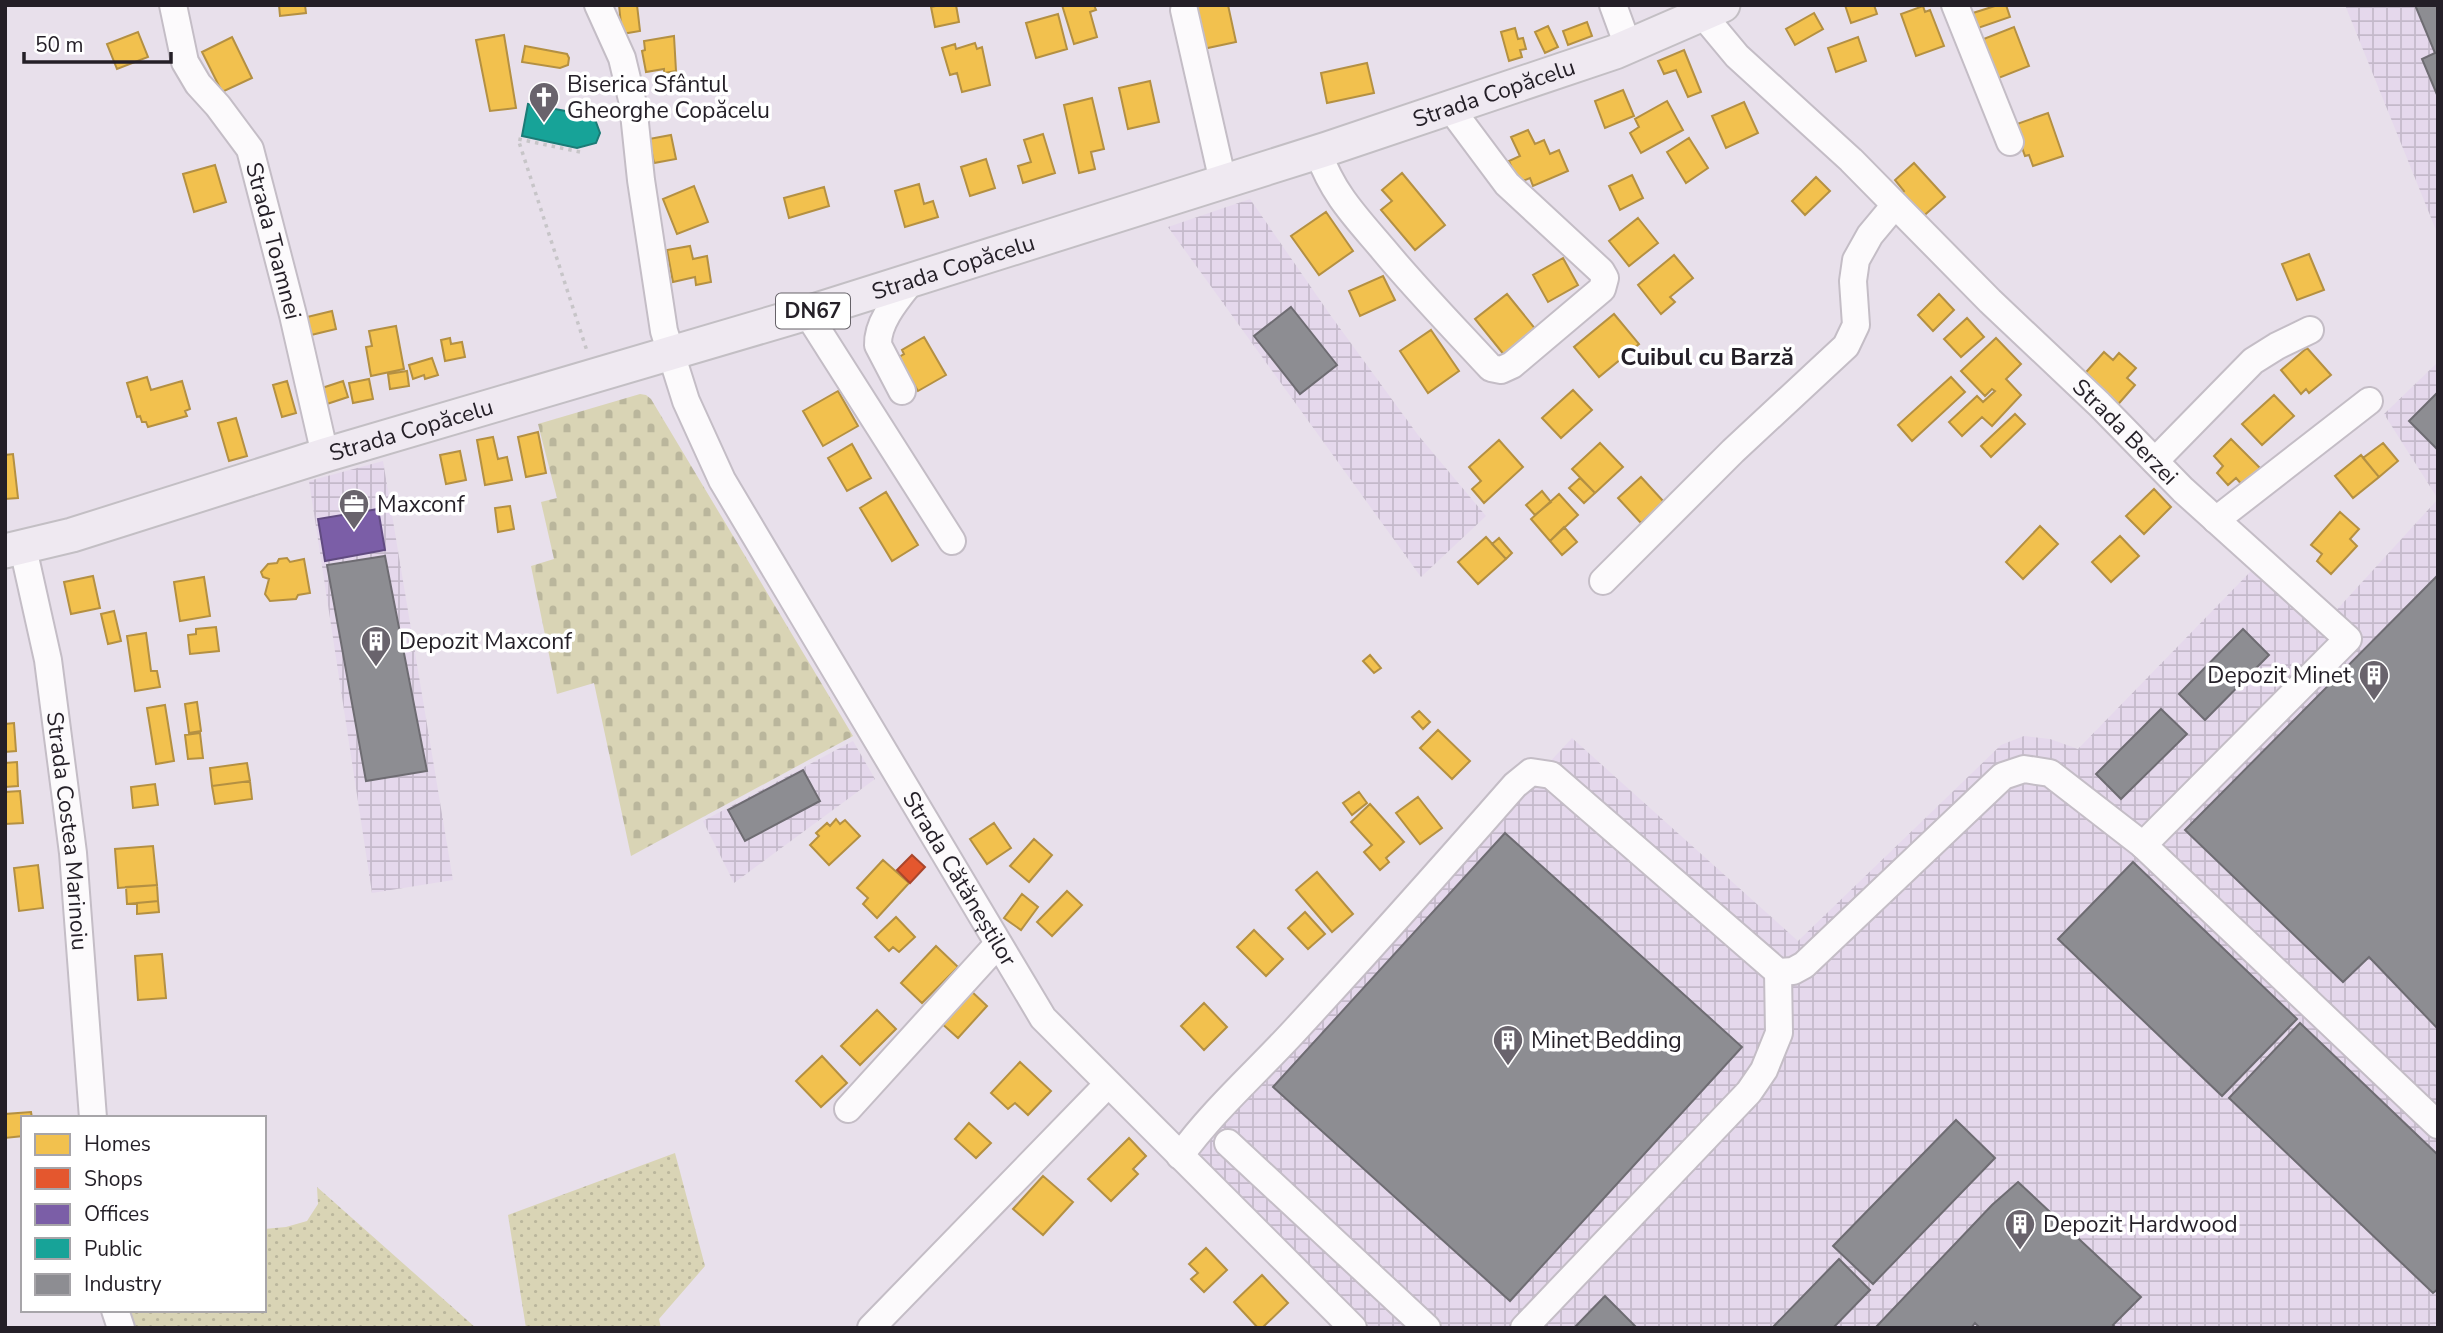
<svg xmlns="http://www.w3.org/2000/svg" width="2443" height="1333" font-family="'Nunito Sans',sans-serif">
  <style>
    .industrial { fill: url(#industrial-grid) }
    .grass { fill: url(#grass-dots) }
    .cemetery { fill: url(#cemetery-stones) }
    .homes { fill: #f2c14e; stroke: #b49042; stroke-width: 2 }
    .shops { fill: #e4572e; stroke: #aa462c; stroke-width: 2 }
    .offices { fill: #7b5ea7; stroke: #614b81; stroke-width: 2 }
    .public { fill: #17a398; stroke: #1b7b76; stroke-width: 2 }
    .industry { fill: #8d8d92; stroke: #6e6c72; stroke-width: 2 }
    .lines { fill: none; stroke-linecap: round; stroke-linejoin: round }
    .minor-casing { stroke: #c4bdc6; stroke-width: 30 }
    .major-casing { stroke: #c3bfc4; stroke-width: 37 }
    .path { stroke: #c7c5c8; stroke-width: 3.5; stroke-dasharray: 3.5 5; stroke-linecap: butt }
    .minor { stroke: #fcfafc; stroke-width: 26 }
    .major { stroke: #efe9f1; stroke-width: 33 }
    .labels { text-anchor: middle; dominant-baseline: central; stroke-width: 7; stroke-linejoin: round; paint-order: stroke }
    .shield { fill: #fff; stroke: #666268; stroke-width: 2 }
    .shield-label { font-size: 21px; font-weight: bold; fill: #241f27 }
    .poi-label { font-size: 23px; fill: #241f27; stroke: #fff; text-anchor: start }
    .street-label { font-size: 23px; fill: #241f27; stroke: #fff }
    .neighbourhood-label { font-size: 24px; font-weight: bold; fill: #241f27; stroke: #fff }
  </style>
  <defs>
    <pattern id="industrial-grid" width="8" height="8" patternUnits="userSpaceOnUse" patternTransform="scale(1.75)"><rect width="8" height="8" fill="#e5d8ec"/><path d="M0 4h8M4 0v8" fill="none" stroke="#c4b9ca"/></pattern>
    <pattern id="grass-dots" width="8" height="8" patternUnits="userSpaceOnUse" patternTransform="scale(1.75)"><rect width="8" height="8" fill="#d9d4b5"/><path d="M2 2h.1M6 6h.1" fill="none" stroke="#bab69c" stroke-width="1.8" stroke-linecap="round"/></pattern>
    <pattern id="cemetery-stones" width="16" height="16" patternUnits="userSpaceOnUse" patternTransform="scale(1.75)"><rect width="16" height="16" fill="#d9d4b5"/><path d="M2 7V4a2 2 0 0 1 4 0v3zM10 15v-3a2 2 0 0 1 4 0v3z" fill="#bab69c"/></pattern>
  </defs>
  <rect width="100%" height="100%" fill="#e8e0eb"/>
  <!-- industrial -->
  <path class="industrial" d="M2345,5H2438V235Z
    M1250,199L1331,316L1418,435L1486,516L1421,577L1168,227Z
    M2438,362V499L2384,414Z
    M383,461L453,880L372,893L309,481Z
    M2438,499V1328H1372L1190,1151L1572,738L1798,941L2001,745L2024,736L2050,739L2078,749L2252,570L2321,627Z
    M853,741L875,779L734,883L703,821Z"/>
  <!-- grass -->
  <path class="grass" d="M675,1153L705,1266L659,1319L661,1328H526L508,1215Z
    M317,1187L476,1328H131V1310H264V1229L286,1227L307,1221L318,1204Z"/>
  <!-- cemetery -->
  <path class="cemetery" d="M640,394L646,395L651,399L853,736L631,856L594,683L557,694L531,566L554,559L541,502L557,498L538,424Z"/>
  <!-- homes -->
  <path class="homes" d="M279,5H305L306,13L280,16Z
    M619,5H637L640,31L622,34Z
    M940,5H956L959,22L935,27L931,7Z
    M1062,5H1094L1096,10L1090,12L1097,37L1074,44Z
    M1194,5H1228L1236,42L1203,49Z
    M1845,5H1874L1877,14L1851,23Z
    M1998,5H2006L2010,17L1978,28L1973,13Z
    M1923,6L1925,12L1930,10L1944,46L1916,56L1901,14Z
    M1814,13L1823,29L1795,45L1786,29Z
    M1058,14L1067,49L1036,58L1026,23Z
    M1587,22L1592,36L1568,45L1563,31Z
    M1548,26L1558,47L1545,53L1535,32Z
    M2014,27L2029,66L1996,79L1981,40Z
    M1515,28L1518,39L1523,38L1526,49L1520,50L1522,57L1509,61L1501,32Z
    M138,32L148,57L117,69L107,44Z
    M504,35L516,108L490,111L476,40Z
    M674,36L676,71L664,73V69L646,72L642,51L645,50L644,41Z
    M232,37L252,78L222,92L202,52Z
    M1858,37L1866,61L1836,72L1828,48Z
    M975,43L977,49L982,47L990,85L962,92L957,73L950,75L942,48L955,44L956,49Z
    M525,46L567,54L569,58L568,65L560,68L522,62Z
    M1684,50L1701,92L1688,97L1676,70L1664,74L1658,61Z
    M1367,63L1374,93L1327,103L1321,73Z
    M1150,81L1159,122L1128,129L1119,88Z
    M1623,90L1634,116L1605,128L1595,101Z
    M1092,98L1104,149L1091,152L1095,169L1079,173L1064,105Z
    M1667,101L1683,130L1641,153L1630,133L1639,127L1635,119Z
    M1744,102L1758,133L1726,148L1712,116Z
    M2048,113L2063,156L2033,166L2029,155L2025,156L2014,125Z
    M1528,130L1535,144L1544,140L1550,154L1559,150L1568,171L1533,186L1530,178L1518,183L1509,161L1520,156L1511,137Z
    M1043,134L1055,173L1023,183L1018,166L1031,162L1024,140Z
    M671,135L676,159L654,163L649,139Z
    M1689,138L1708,168L1686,183L1667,152Z
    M986,159L995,188L970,196L961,167Z
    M1914,163L1945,197L1919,220L1898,196L1904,191L1895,180Z
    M215,165L226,202L194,212L183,174Z
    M1402,173L1445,225L1415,250L1381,210L1392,201L1382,190Z
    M1632,175L1643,198L1620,210L1609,186Z
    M1816,177L1830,191L1805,215L1792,201Z
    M919,184L924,204L933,201L938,217L905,227L895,191Z
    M694,186L708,222L677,234L663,199Z
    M824,187L829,206L789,218L784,198Z
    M1326,212L1353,251L1319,275L1291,236Z
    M1638,218L1658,243L1629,266L1609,241Z
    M690,246L693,259L707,256L711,282L696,285L695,277L673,282L667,250Z
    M2309,254L2324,290L2297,300L2282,264Z
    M1674,255L1693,278L1670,297L1675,302L1661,314L1638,285Z
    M1563,258L1578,285L1548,302L1533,275Z
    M1383,276L1395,300L1360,316L1349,291Z
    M1507,294L1537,331L1505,356L1475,319Z
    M1939,294L1954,310L1933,331L1918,315Z
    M332,311L336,329L307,336L303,318Z
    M1614,314L1639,344L1599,377L1574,347Z
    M1967,318L1984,337L1961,357L1944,339Z
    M396,326L404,369L371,376L366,347L372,346L369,331Z
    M1431,330L1459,371L1428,393L1400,351Z
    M924,337L946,375L918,391L912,381L909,383L900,369L905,367L899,357L904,354L902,350Z
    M450,338L451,344L462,342L465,357L445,361L441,340Z
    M1996,338L2021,364L2006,379L2021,395L1992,426L1982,417L1962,436L1949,422L1977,396L1983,402L1995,391L1992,389L1985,396L1961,371Z
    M2307,348L2331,375L2309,393L2306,389L2301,394L2281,370Z
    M2104,352L2113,360L2119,353L2136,368L2127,378L2135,385L2114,409L2080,379Z
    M432,358L438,375L425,379L424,375L413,379L409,365Z
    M407,371L409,386L390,389L388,374Z
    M147,377L151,390L182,381L190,409L185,411L187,416L148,427L146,422H142L140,416L137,417L127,383Z
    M1951,377L1965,392L1912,441L1898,425Z
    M369,379L373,399L353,403L349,383Z
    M287,381L296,413L282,417L273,385Z
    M343,381L348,397L321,406L316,390Z
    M1573,390L1592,410L1561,438L1542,418Z
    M838,391L858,426L823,446L803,411Z
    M2274,395L2294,416L2262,445L2242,424Z
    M2015,414L2025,424L1991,457L1981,446Z
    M236,418L247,456L229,461L218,423Z
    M538,432L546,473L526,477L518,437Z
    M493,437L498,459L507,457L512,480L485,485L477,440Z
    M2231,439L2262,470L2244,487L2236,478L2228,485L2217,473L2223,466L2214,456Z
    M1499,440L1523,467L1484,503L1472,489L1481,481L1469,467Z
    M1600,443L1623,467L1595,493L1572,469Z
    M2383,443L2398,461L2379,477L2363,458Z
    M852,444L871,478L847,491L828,458Z
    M460,451L466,480L446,484L440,455Z
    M13,454L18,498L5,499V455Z
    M2361,455L2379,477L2353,498L2335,476Z
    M1641,477L1664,502L1641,523L1618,498Z
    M1580,478L1595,493L1584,503L1569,488Z
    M2154,489L2171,507L2144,534L2126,516Z
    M1542,491L1551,502L1535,515L1526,505Z
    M886,492L918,545L892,561L860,508Z
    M1559,494L1578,515L1550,541L1531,519Z
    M510,506L514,529L498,532L495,508Z
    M2340,512L2359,529L2350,539L2357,546L2331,574L2317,561L2322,554L2311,545Z
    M2040,526L2058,544L2023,579L2006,562Z
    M1564,527L1577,542L1562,555L1550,541Z
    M2120,536L2139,556L2111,582L2092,562Z
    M1486,537L1506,559L1478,584L1458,562Z
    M1499,538L1512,553L1506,559L1492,544Z
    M287,558L290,562L304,559L310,593L298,595L296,599L270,601L265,594L269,579L263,577L261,572L268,564L277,563L279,559Z
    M93,576L100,608L71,614L64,582Z
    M204,577L210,616L180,621L174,582Z
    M114,611L121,641L108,644L101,614Z
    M216,627L219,651L190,654L188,635L196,634V629Z
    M146,633L151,671H157L160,687L135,691L127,636Z
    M1370,655L1381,668L1374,673L1363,661Z
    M197,702L201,731L189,733L185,704Z
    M165,705L174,761L156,764L147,708Z
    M1419,711L1430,722L1423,729L1412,717Z
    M14,723L16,751L5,752V724Z
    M1438,730L1470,761L1452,779L1420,748Z
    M200,733L203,758L188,759L185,735Z
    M17,762L18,786L5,787V763Z
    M247,763L250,781L212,786L210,768Z
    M250,781L252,799L215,804L212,786Z
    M155,784L158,805L133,808L131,787Z
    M20,791L23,823L5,824V792Z
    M1359,792L1367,803L1352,815L1343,803Z
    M1418,797L1442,828L1420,844L1396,813Z
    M1370,804L1404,842L1386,858L1389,862L1380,870L1364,852L1372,845L1351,822Z
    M836,819L840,824L845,820L860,836L829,865L810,845L819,836L816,833L827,823L830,826Z
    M994,823L1011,848L987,864L970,839Z
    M1034,839L1052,855L1029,882L1010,866Z
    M153,846L157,885L118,888L115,849Z
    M883,860L909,883L877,918L863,904L868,898L857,888Z
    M38,865L43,908L19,911L14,868Z
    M1317,872L1353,914L1332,932L1296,890Z
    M157,885L158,901L127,904L126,887Z
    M1067,891L1082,905L1052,936L1037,922Z
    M1022,894L1038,907L1021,930L1004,918Z
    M158,901L159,912L137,914V903Z
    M1305,912L1325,934L1308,949L1288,928Z
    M896,917L915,937L899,952L893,947L889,951L875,937Z
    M1254,930L1283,959L1266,976L1237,947Z
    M936,946L958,967L922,1003L901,983Z
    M162,954L166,998L138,1000L135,956Z
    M969,989L987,1006L958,1038L940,1022Z
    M1204,1003L1227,1027L1204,1050L1181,1026Z
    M877,1010L896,1029L860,1065L841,1046Z
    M822,1056L847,1083L821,1107L796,1081Z
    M1020,1062L1051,1091L1028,1115L1015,1103L1008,1109L991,1093Z
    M31,1112L32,1118H23V1136L5,1138V1114Z
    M969,1123L991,1143L976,1158L955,1139Z
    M1129,1138L1146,1156L1133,1169L1138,1174L1111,1201L1088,1179Z
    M1043,1176L1073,1202L1043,1235L1013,1209Z
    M1206,1248L1227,1270L1204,1292L1191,1279L1198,1273L1189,1264Z
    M1262,1275L1288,1303L1262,1328H1258L1234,1302Z"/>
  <!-- shops -->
  <path class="shops" d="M912,855L925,867L910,883L897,870Z"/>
  <!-- offices -->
  <path class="offices" d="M378,509L385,550L325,561L318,519Z"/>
  <!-- public -->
  <path class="public" d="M528,104L587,115L596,122L600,133L596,143L577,148L522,136Z"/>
  <!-- industry -->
  <path class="industry" d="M2415,5H2438V97L2422,59L2435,53Z
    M1291,307L1337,365L1300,394L1254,336Z
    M2438,392V450L2409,421Z
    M385,556L427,771L366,781L327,565Z
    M2438,575V1029L2369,957L2343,982L2185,830Z
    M2243,629L2269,655L2205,720L2179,694Z
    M2161,709L2187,734L2121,799L2096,774Z
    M803,770L820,801L745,841L728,810Z
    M1505,833L1742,1047L1510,1301L1273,1087Z
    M2133,862L2297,1019L2222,1096L2058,939Z
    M2300,1023L2438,1155V1289L2433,1293L2229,1098Z
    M1956,1120L1995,1158L1873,1284L1833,1246Z
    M2018,1182L2141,1297L2113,1325L2116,1328H1980L1975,1323L1971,1328H1875L1992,1205Z
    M1839,1259L1870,1290L1833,1328H1772Z
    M1605,1296L1637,1328H1574Z"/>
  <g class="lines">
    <!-- minor casing -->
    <g class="minor-casing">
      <g id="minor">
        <path id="s1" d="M173,5L185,62L198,84L218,106L250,149L293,315L325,455"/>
        <path id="s2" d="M598,5L622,58L633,104L641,180L664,331L686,401L722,480L1043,1018L1353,1328"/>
        <path d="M1613,5L1628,46"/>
        <path d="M1955,5L2010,142"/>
        <path d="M1184,10L1223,182"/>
        <path id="s3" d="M1702,14L1737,56L1851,160L1990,301L2099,404L2183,490L2348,639L2143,845"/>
        <path d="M1318,152C1333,194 1355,216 1383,249C1417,290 1455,329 1491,368L1501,370L1512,365L1602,289L1605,278L1601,271L1507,184L1451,109"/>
        <path d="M807,313L952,541"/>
        <path d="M902,391L878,345C877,321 899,297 913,279"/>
        <path d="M2155,461L2253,361L2277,346L2310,330"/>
        <path d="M2216,520L2369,401"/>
        <path id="s4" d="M23,548L48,660L73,853L93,1118"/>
        <path d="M1603,581L1733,451L1846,346L1856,325L1853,281L1856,260L1870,235L1895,205"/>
        <path d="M848,1109L998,944"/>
        <path d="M1228,1143L1427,1328"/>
        <path d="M1180,1156C1214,1109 1259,1070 1298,1027C1372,947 1444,866 1515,785L1531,772L1551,775L1778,972L1793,971L1804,965L2003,776L2024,769L2050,773L2143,845L2438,1125"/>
        <path d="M115,1310L121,1328"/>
        <path d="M871,1328L1108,1084"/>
        <path d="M1524,1328L1749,1092L1764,1070L1779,1033L1778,972"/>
      </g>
    </g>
    <!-- major casing -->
    <g class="major-casing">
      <g id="major">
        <path id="s5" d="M5,551L72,535L325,455L807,313L1327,149L1615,52L1723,5"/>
      </g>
    </g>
    <!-- path -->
    <path class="path" d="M580,152L518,139L587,351"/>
    <!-- minor -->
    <use href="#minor" class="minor"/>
    <!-- major -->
    <use href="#major" class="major"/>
  </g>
  <!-- icons -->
  <defs>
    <g id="church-pin" transform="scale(1.575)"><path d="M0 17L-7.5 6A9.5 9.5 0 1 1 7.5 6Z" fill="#69636c" stroke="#fff"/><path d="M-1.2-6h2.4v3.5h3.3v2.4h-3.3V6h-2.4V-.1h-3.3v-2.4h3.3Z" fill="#fff"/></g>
    <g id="office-pin" transform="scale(1.575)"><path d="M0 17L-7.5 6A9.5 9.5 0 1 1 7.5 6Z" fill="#69636c" stroke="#fff"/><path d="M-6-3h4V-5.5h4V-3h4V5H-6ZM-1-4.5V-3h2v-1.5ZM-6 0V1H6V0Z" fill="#fff"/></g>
    <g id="building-pin" transform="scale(1.575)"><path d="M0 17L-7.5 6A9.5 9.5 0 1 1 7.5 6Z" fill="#69636c" stroke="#fff"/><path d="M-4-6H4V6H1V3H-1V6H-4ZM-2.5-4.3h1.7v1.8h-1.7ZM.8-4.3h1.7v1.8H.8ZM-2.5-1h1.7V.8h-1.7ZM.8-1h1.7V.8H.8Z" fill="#fff"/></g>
  </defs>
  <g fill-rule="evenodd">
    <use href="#church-pin" x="544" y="97"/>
    <use href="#office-pin" x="354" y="504"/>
    <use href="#building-pin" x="376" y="641"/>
    <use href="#building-pin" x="2374" y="675"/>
    <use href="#building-pin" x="1508" y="1040"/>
    <use href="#building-pin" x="2020" y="1224"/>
  </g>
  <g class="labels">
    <!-- shield labels -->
    <rect class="shield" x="776" y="293.5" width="74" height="35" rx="5"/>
    <g class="shield-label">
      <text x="813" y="311">DN67</text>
    </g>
    <!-- poi labels -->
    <g class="poi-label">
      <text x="567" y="84">Biserica Sfântul<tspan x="567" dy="26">Gheorghe Copăcelu</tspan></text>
      <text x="377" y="504">Maxconf</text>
      <text x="399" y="641">Depozit Maxconf</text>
      <text x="2351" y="675" text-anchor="end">Depozit Minet</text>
      <text x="1531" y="1040">Minet Bedding</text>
      <text x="2043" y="1224">Depozit Hardwood</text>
    </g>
    <!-- street labels -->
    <g class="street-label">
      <text stroke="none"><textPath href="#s5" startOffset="1558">Strada Copăcelu</textPath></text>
      <text stroke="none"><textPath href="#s1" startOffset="262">Strada Toamnei</textPath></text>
      <text stroke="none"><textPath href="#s5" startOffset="990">Strada Copăcelu</textPath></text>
      <text stroke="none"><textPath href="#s5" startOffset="424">Strada Copăcelu</textPath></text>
      <text stroke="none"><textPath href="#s3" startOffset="595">Strada Berzei</textPath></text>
      <text stroke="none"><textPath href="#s4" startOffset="287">Strada Costea Marinoiu</textPath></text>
      <text stroke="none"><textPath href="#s2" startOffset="959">Strada Cătăneștilor</textPath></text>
    </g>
    <!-- neighbourhood labels -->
    <g class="neighbourhood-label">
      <text x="1707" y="357">Cuibul cu Barză</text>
    </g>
  </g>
  <!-- border -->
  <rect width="2443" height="1333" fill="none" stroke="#241f27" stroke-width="14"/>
  <!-- legend -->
  <rect x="21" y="1116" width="245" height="196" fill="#ffffff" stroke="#a7a5a9" stroke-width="2"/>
  <rect x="35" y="1134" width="35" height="21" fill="#f2c14e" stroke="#a7a5a9" stroke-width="2"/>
  <text x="84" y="1151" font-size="21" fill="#241f27">Homes</text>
  <rect x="35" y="1168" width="35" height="21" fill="#e4572e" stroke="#a7a5a9" stroke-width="2"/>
  <text x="84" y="1186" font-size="21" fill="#241f27">Shops</text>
  <rect x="35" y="1204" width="35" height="21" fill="#7b5ea7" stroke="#a7a5a9" stroke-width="2"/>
  <text x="84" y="1221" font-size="21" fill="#241f27">Offices</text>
  <rect x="35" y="1238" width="35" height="21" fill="#17a398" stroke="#a7a5a9" stroke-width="2"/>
  <text x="84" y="1256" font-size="21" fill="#241f27">Public</text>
  <rect x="35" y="1274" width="35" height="21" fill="#8d8d92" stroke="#a7a5a9" stroke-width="2"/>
  <text x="84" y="1291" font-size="21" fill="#241f27">Industry</text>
  <!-- scale -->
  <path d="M24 52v10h147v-10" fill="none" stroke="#241f27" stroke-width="3.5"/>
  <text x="35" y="52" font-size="21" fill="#241f27" stroke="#ffffff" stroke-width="5" paint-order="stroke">50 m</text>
</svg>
